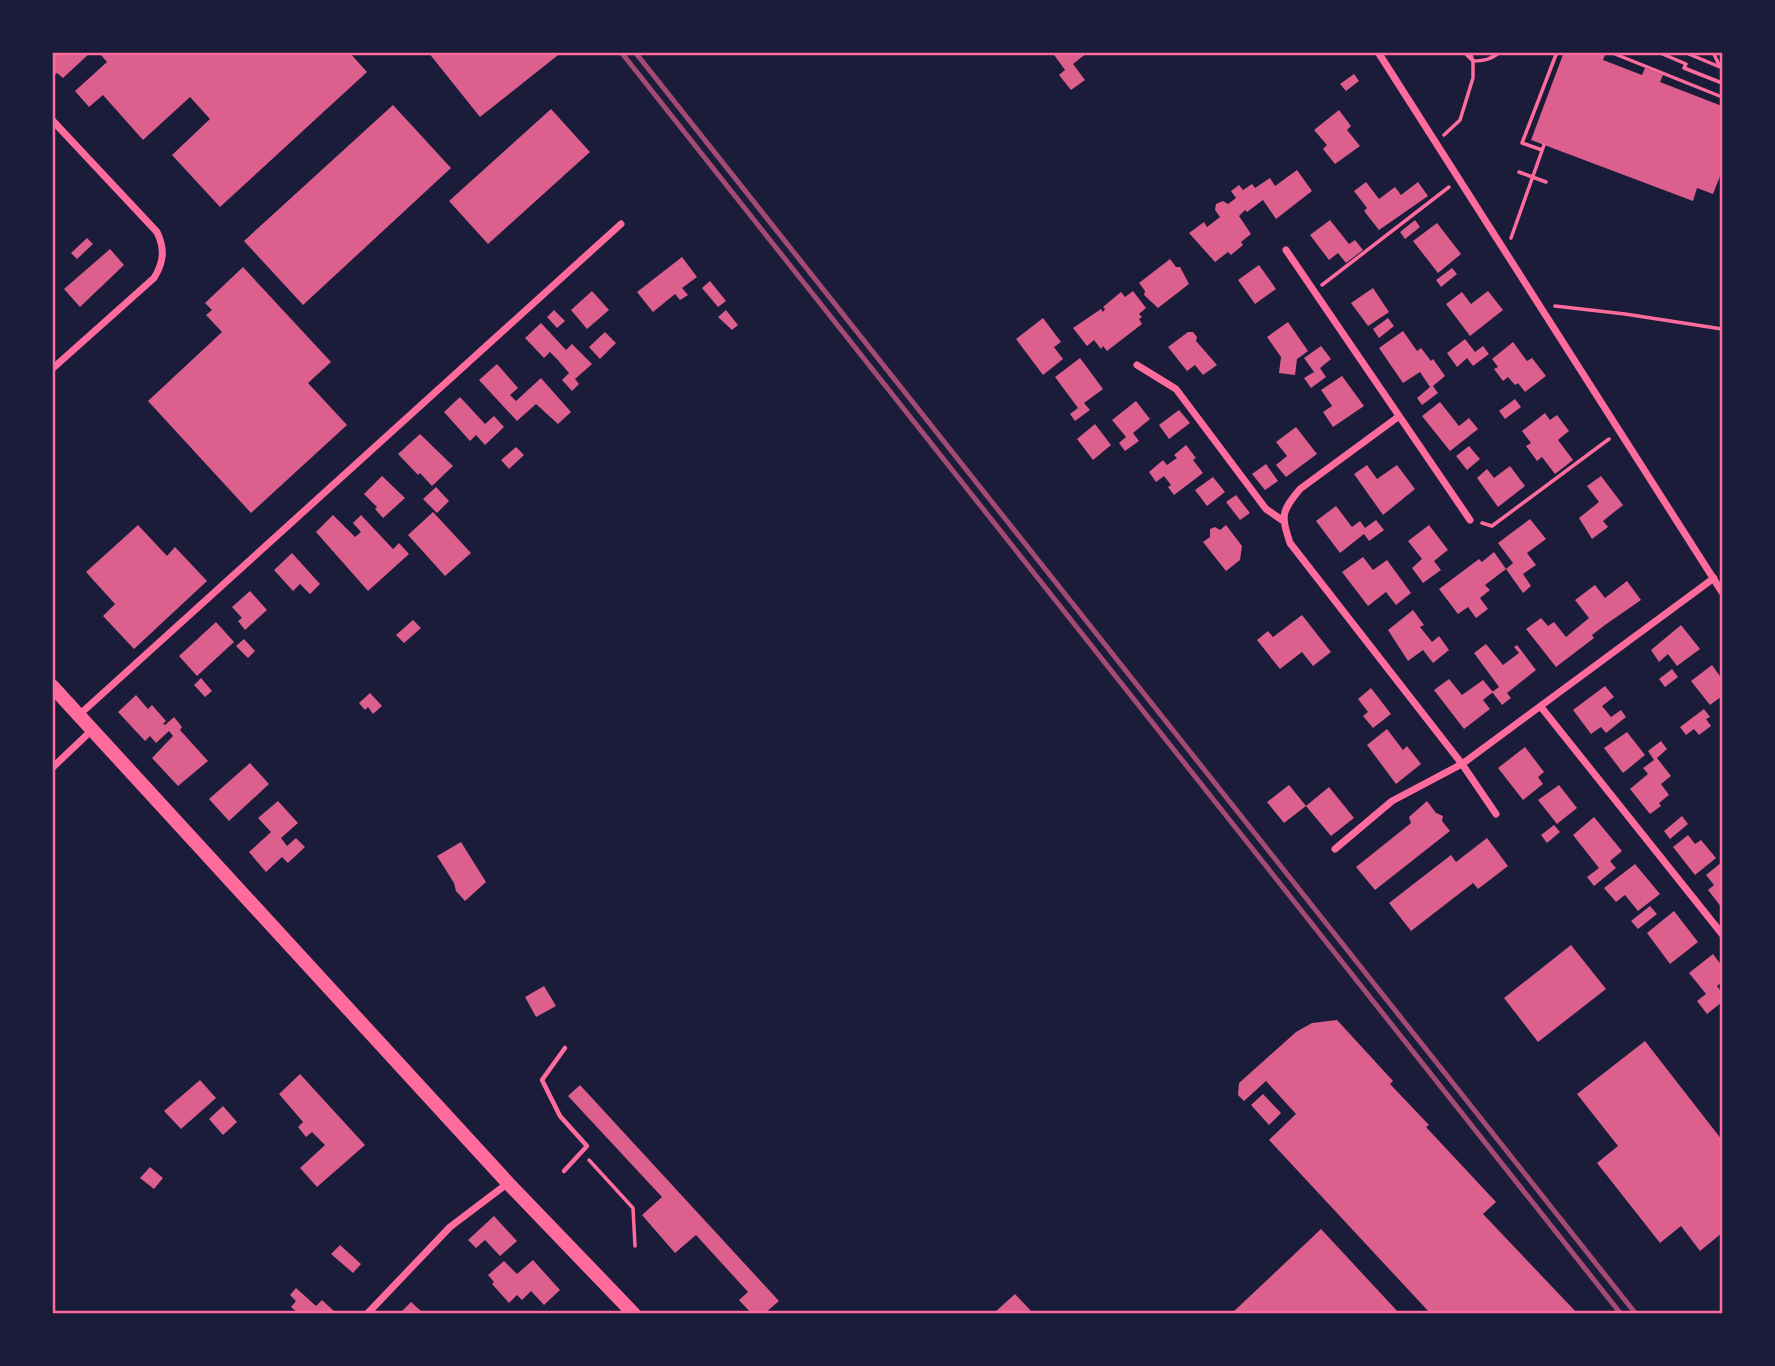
<svg xmlns="http://www.w3.org/2000/svg" width="1775" height="1366" font-family="'DejaVu Sans',sans-serif">
  <style>
    .building { fill: #dd5f8e }
    .lines { fill: none; stroke-linecap: round; stroke-linejoin: round }
    .path { stroke: #ff6b9d; stroke-width: 3.5 }
    .service { stroke: #ff6b9d; stroke-width: 4.5 }
    .minor { stroke: #ff6b9d; stroke-width: 7 }
    .primary { stroke: #ff6b9d; stroke-width: 14 }
    .rail { stroke: #a44b75; stroke-width: 5 }
    .neatline { fill: none; stroke: #ff6b9d; stroke-width: 2.5 }
  </style>
  <rect width="100%" height="100%" fill="#1b1b3a"/>
  <!-- building -->
  <path class="building" d="M52,52H91L63,78L57,73L52,77Z
    M104,52H349L367,72L220,207L172,155L210,119L190,97L143,140L103,95L89,107L75,91L107,62L101,55Z
    M428,52H562L480,117Z
    M1052,52H1088L1073,64L1085,80L1071,90L1059,75L1065,70Z
    M1564,52H1606L1603,60L1642,75L1645,68L1663,75L1660,82L1722,106V171L1713,194L1697,188L1693,201L1531,140Z
    M1354,74L1359,81L1346,91L1340,84Z
    M393,105L451,168L303,305L244,241Z
    M551,109L590,152L488,244L449,201Z
    M1339,110L1351,126L1347,130L1360,146L1335,164L1323,149L1327,145L1314,130Z
    M1297,170L1312,191L1276,219L1263,200L1247,212L1245,210L1239,216L1251,234L1241,242L1243,245L1231,255L1228,252L1215,262L1189,233L1204,222L1207,227L1220,217L1215,210L1216,204L1223,201L1228,204L1236,198L1231,191L1239,185L1243,190L1252,184L1255,188L1270,178L1275,186Z
    M1366,182L1379,199L1395,187L1401,195L1418,182L1428,196L1379,230L1364,211L1367,208L1354,191Z
    M1330,220L1349,244L1355,240L1363,250L1346,263L1338,253L1329,260L1310,235Z
    M1415,220L1420,227L1405,239L1400,232Z
    M1437,223L1461,254L1438,273L1413,241Z
    M87,238L93,244L77,259L71,253Z
    M110,249L124,265L80,307L64,289Z
    M682,257L697,277L682,288L688,295L680,300L675,294L653,312L637,292Z
    M1170,259L1176,267H1180L1189,284L1158,308L1144,295L1145,291L1139,283Z
    M1259,265L1276,289L1255,304L1238,280Z
    M243,267L331,362L308,383L347,425L251,513L148,401L222,332L206,315L212,310L205,303Z
    M1452,268L1457,274L1441,287L1436,280Z
    M710,281L726,301L718,307L702,288Z
    M1373,288L1389,312L1368,326L1351,303Z
    M592,291L609,310L587,329L571,310Z
    M1133,291L1146,308L1139,314L1142,317L1139,319L1142,324L1107,351L1103,346L1101,349L1094,340L1087,346L1073,328L1101,309L1103,312L1105,309L1103,307L1121,292L1125,297Z
    M1488,291L1503,310L1470,336L1446,304L1462,292L1471,304Z
    M554,310L565,321L557,328L547,317Z
    M726,310L738,325L732,330L718,317Z
    M1043,318L1061,342L1054,347L1063,359L1043,375L1016,339Z
    M1388,318L1394,326L1379,338L1373,329Z
    M1288,322L1308,351L1297,359L1295,375L1279,373L1281,357L1267,337Z
    M541,323L566,350L572,344L592,364L575,379L579,384L572,391L562,380L569,373L556,358L550,352L544,358L525,338Z
    M1403,331L1417,351L1421,348L1431,361L1433,359L1445,376L1433,386L1438,393L1422,405L1417,398L1430,387L1420,372L1403,383L1379,348Z
    M605,332L616,343L600,359L589,347Z
    M1188,332H1193L1197,337L1196,341L1217,365L1203,375L1195,365L1187,371L1168,347Z
    M1465,339L1475,352L1483,346L1489,354L1473,366L1467,358L1457,367L1447,353Z
    M1513,342L1527,361L1532,358L1546,376L1525,392L1518,383L1515,385L1508,377L1503,381L1494,369L1498,367L1492,359Z
    M1321,346L1331,359L1320,368L1326,377L1311,388L1304,378L1314,372L1304,358Z
    M1080,358L1103,389L1084,403L1090,410L1075,421L1070,414L1078,408L1055,377Z
    M497,364L518,388L510,395L516,401L541,378L571,412L558,424L536,404L517,421L479,380Z
    M1342,376L1364,406L1333,427L1323,412L1332,406L1321,390Z
    M460,397L485,424L494,416L504,427L485,445L476,435L470,441L444,412Z
    M1515,399L1521,407L1505,419L1499,411Z
    M1136,401L1150,419L1133,433L1139,441L1125,451L1119,443L1126,437L1112,420Z
    M1440,402L1459,426L1469,418L1478,429L1450,451L1422,416Z
    M1179,410L1190,423L1169,439L1159,425Z
    M1545,413L1550,420L1557,415L1569,431L1558,440L1573,460L1555,474L1542,457L1537,461L1526,446L1531,443L1522,431Z
    M1095,424L1111,445L1093,460L1077,439Z
    M1296,427L1317,454L1286,477L1276,465L1287,456L1276,442Z
    M420,434L453,466L432,486L420,473L418,475L398,454Z
    M1186,445L1196,458L1193,460L1203,473L1174,495L1168,487L1171,485L1164,476L1156,482L1149,472L1163,460L1167,465L1177,458L1174,455Z
    M1469,446L1480,459L1467,470L1456,456Z
    M516,447L524,455L509,469L501,460Z
    M1266,464L1278,481L1265,490L1252,474Z
    M1367,465L1377,479L1397,465L1415,489L1383,515L1354,474Z
    M1510,466L1525,486L1498,507L1477,478L1487,469L1494,478Z
    M382,476L405,498L383,518L375,509L377,507L364,494Z
    M1601,476L1623,505L1603,521L1608,527L1592,539L1579,518L1599,502L1587,486Z
    M1213,477L1225,492L1207,506L1195,490Z
    M436,487L449,501L437,513L423,499Z
    M1236,495L1250,513L1240,520L1226,502Z
    M1336,506L1352,527L1360,521L1365,528L1376,520L1384,530L1369,541L1364,534L1340,553L1316,521Z
    M433,512L471,553L445,576L408,535Z
    M333,515L355,537L361,532L353,523L361,515L393,549L399,543L409,554L368,591L316,532Z
    M1530,519L1546,539L1527,553L1536,565L1523,574L1531,586L1523,593L1506,569L1485,585L1490,590L1480,598L1488,609L1476,618L1468,607L1458,614L1439,589L1479,559L1482,562L1494,552L1506,569L1513,563L1498,543Z
    M138,525L167,556L175,547L207,581L134,649L103,616L115,604L86,572Z
    M1226,525L1242,546L1240,560L1226,571L1203,542L1210,537V529L1215,527L1220,530Z
    M1429,525L1448,550L1434,561L1441,570L1423,583L1412,568L1422,559L1408,541Z
    M292,553L320,584L310,594L300,584L293,591L274,570Z
    M1363,557L1373,570L1387,560L1411,593L1396,605L1386,592L1368,606L1342,572Z
    M1627,581L1641,600L1605,625L1592,635L1594,638L1556,667L1526,629L1541,618L1548,626L1554,622L1566,637L1589,618L1575,600L1595,585L1605,598Z
    M250,591L267,610L245,630L238,621L242,618L232,607Z
    M1413,610L1424,625L1420,627L1432,642L1439,636L1449,650L1433,663L1423,650L1408,661L1388,630Z
    M1302,615L1331,652L1313,666L1302,652L1280,669L1257,640L1268,631L1273,637Z
    M413,620L421,628L404,643L396,635Z
    M216,622L234,642L197,676L179,656Z
    M1681,625L1700,649L1677,666L1668,654L1659,662L1651,650Z
    M244,639L255,651L248,658L236,646Z
    M1486,644L1503,665L1519,653L1514,647L1517,645L1536,670L1507,693L1511,698L1502,705L1492,692L1499,687L1474,653Z
    M1712,665L1722,679V696L1710,705L1691,681Z
    M1672,669L1678,677L1665,687L1659,679Z
    M201,678L212,691L205,697L194,685Z
    M1449,679L1462,695L1483,680L1493,692L1483,700L1490,709L1464,729L1434,690Z
    M1605,686L1614,697L1602,706L1611,717L1621,710L1626,717L1606,733L1601,727L1591,734L1573,710Z
    M1371,688L1391,714L1373,728L1363,716L1368,712L1358,699Z
    M370,693L382,706L373,714L368,707L365,710L359,703Z
    M136,695L148,709L152,705L166,721L163,724L165,725L174,717L182,727L180,730L208,761L178,786L152,758L173,736L169,731L156,743L150,736L145,741L118,712Z
    M1704,709L1710,717L1706,719L1711,726L1699,735L1694,729L1686,735L1680,727Z
    M1387,729L1403,750L1407,746L1421,764L1396,784L1367,745Z
    M1627,732L1645,755L1623,773L1604,748Z
    M1661,741L1667,749L1657,758L1671,776L1661,784L1669,795L1659,803L1661,806L1650,814L1630,789L1648,774L1643,768L1654,760L1648,751Z
    M1525,747L1544,772L1538,777L1543,784L1523,800L1498,768Z
    M250,763L269,784L229,821L209,799Z
    M1289,785L1306,806L1284,823L1267,802Z
    M1559,785L1577,808L1557,824L1538,800Z
    M1329,787L1354,818L1331,836L1306,806Z
    M278,801L298,823L281,838L287,846L296,838L305,847L288,863L282,857L266,872L249,852L271,832L258,818Z
    M1427,801L1436,813L1443,816L1442,821L1450,831L1375,890L1356,867L1411,823L1409,817Z
    M1682,816L1688,824L1670,839L1664,831Z
    M1594,817L1622,851L1610,861L1616,868L1594,886L1587,877L1599,868L1573,835Z
    M1554,825L1560,832L1547,843L1541,835Z
    M1688,835L1695,844L1701,840L1716,858L1695,875L1673,847Z
    M1487,838L1508,866L1478,889L1473,883L1411,931L1389,903L1451,855L1456,862Z
    M461,842L486,882L465,901L456,891L454,883L437,856Z
    M1722,862V908L1708,890L1714,885L1706,875Z
    M1635,864L1660,894L1638,911L1625,895L1616,902L1604,888Z
    M1650,906L1657,914L1638,929L1631,921Z
    M1674,911L1698,942L1670,964L1647,933Z
    M1571,945L1606,989L1538,1042L1504,998Z
    M1713,954L1722,966V982L1717,986L1722,993V1002L1707,1014L1697,1001L1706,994L1689,973Z
    M544,986L556,1006L536,1017L525,997Z
    M1337,1020L1393,1081L1390,1084L1429,1125L1426,1127L1496,1202L1483,1214L1577,1313H1430L1269,1140L1296,1114L1266,1081L1244,1101L1238,1095L1239,1083L1296,1032L1312,1023Z
    M1645,1041L1722,1140V1233L1700,1251L1681,1226L1660,1243L1597,1163L1618,1146L1577,1094Z
    M300,1074L365,1145L317,1187L300,1168L325,1145L312,1132L306,1137L298,1127L303,1122L279,1094Z
    M200,1080L216,1098L181,1129L164,1111Z
    M580,1085L779,1301L765,1313H751L739,1300L748,1292L696,1235L675,1253L642,1215L662,1197L568,1096Z
    M1263,1094L1281,1113L1269,1125L1251,1105Z
    M223,1106L237,1122L223,1135L209,1119Z
    M150,1167L163,1178L154,1189L140,1178Z
    M494,1216L517,1241L500,1256L485,1240L476,1248L468,1240Z
    M1321,1229L1399,1313H1232L1265,1282Z
    M340,1245L361,1264L353,1273L331,1254Z
    M533,1260L560,1290L544,1305L531,1291L522,1300L517,1295L509,1303L492,1284L494,1282L488,1275L504,1261L517,1274Z
    M296,1288L316,1306L322,1300L336,1313H298L291,1307L296,1301L290,1295Z
    M1015,1294L1031,1311L1029,1313H994Z
    M411,1302L423,1313H400Z"/>
  <g class="lines">
    <!-- path -->
    <path class="path" d="M1470,52L1473,61C1485,61 1491,59 1500,52
      M1610,52L1722,97
      M1658,52L1686,64L1684,68L1722,83
      M1684,52L1720,67L1713,52
      M1444,135L1460,120L1473,78V61L1464,52
      M1542,150L1522,143L1557,52
      M1519,172L1546,182
      M1511,238L1544,145
      M1322,285L1449,187
      M1555,306L1625,314L1722,329
      M1482,523L1492,526L1609,439
      M589,1160L633,1208L635,1246"/>
    <!-- service -->
    <path class="service" d="M564,1171L587,1146L560,1116L542,1080L565,1048"/>
    <!-- minor -->
    <path class="minor" d="M1378,52L1722,592
      M52,120L157,232C165,249 164,262 154,278L52,369
      M1286,250L1470,520
      M1137,365L1176,389L1266,509L1282,520
      M1398,417L1300,489C1281,512 1281,515 1290,543L1462,764L1496,814
      M1541,707L1722,934
      M79,715L621,224
      M52,768L92,730
      M1335,849L1392,801L1462,764L1714,578
      M367,1314L450,1227L508,1183"/>
    <!-- primary -->
    <path class="primary" d="M52,686L508,1183L634,1314"/>
    <!-- rail -->
    <path class="rail" d="M621,52L1621,1314
      M635,52L1636,1314"/>
  </g>
  <!-- border -->
  <rect width="1775" height="1366" fill="none" stroke="#1b1b3a" stroke-width="108"/>
  <rect x="54" y="54" width="1667" height="1258" class="neatline"/>
</svg>
